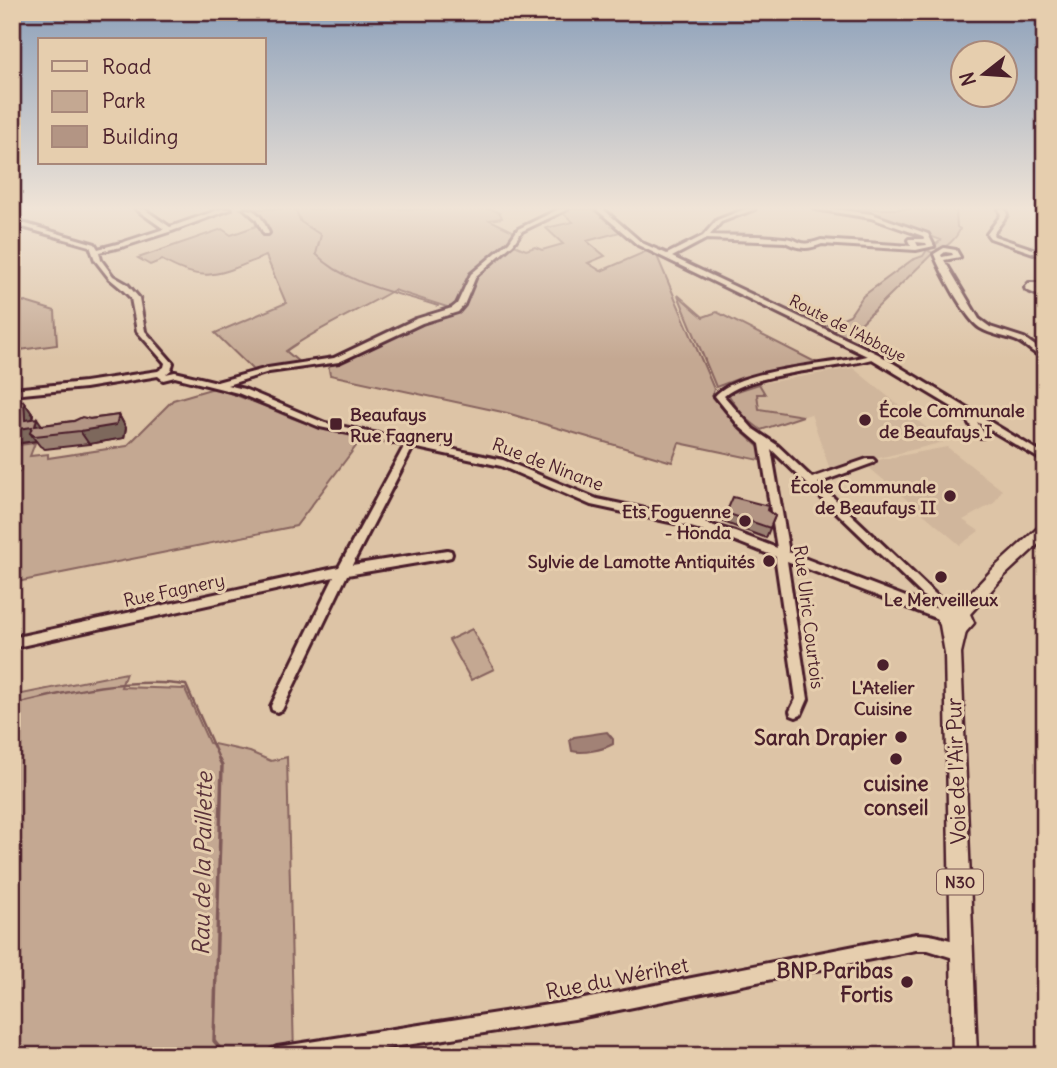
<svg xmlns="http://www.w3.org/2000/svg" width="1057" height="1068" font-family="Delius,sans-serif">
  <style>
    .built { fill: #d0b69c }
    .green { fill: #c4a892; stroke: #87645e; stroke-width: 2 }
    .water { fill: #a28276; stroke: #7f5a58; stroke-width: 2 }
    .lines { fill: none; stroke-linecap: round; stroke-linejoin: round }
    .stream-far2 { stroke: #7f5a58; stroke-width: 2 }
    .stream-far1 { stroke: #7f5a58; stroke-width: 2.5 }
    .stream { stroke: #7f5a58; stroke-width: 3.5 }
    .minor-casing { stroke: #4a1f2b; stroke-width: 6 }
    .major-casing { stroke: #4a1f2b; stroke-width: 5 }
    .minor { fill: #e6ceae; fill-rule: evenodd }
    .major { fill: #e6ceae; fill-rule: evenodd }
    .wall { fill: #9a8072; stroke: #4a1f2b; stroke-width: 2 }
    .shaded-wall { fill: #7d685c; stroke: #4a1f2b; stroke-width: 2 }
    .building { fill: #b39584; stroke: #4a1f2b; stroke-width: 2 }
    .poi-dot { fill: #4a1f2b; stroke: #e6ceae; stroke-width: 2.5 }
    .labels { text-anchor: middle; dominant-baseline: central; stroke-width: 6; stroke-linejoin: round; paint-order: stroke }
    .far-street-label { font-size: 16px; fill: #4a1f2b; stroke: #e6ceae }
    .shield { fill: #e6ceae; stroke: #795452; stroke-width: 2 }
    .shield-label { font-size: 16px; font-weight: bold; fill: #4a1f2b }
    .poi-label { font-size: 18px; font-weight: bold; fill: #4a1f2b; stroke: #e6ceae; text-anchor: end }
    .street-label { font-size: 18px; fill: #4a1f2b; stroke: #e6ceae }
    .near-poi-label { font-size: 21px; font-weight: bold; fill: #4a1f2b; stroke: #e6ceae; text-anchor: end }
    .near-street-label { font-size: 21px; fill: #4a1f2b; stroke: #e6ceae }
    .near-water-label { font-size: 23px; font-style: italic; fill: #5c333a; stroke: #e6ceae }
  </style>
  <rect width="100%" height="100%" fill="#ddc4a6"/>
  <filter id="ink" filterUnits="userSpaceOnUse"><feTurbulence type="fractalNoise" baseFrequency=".0143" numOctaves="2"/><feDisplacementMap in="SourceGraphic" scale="14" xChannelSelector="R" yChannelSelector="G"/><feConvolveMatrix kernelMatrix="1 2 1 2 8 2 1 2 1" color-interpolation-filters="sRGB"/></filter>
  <g filter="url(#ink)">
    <!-- built -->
    <path class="built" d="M853,368L944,442L830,470L811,414L761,430L742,415L728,394L753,385Z
      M947,447L1002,490L994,503L963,520L979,531L960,545L866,465L872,461Z"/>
    <!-- green -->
    <path class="green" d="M241,209H491L500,213L502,218L490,220L515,232L505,244L474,271L465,284L458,305L453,309L394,290C358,311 320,327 286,351L301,364L255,372L215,333L286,303L266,256C221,273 207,286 162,260L150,265L138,258L222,229L231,235L256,226L255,217Z
      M570,209H596L620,232L587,241L605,256L588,263L601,271L647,251L657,256L714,389L712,396L741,431L761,449L764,461L679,443L672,462L507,413L330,375L328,364L463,308L476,274L512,244L526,250L535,247L542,250L563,244L546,228L573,222L563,213Z
      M857,209H956L957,227L960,229C957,237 947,249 937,249L934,246L941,240Z
      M927,250L933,253L845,339L821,328L850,315L863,296L912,260L923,256Z
      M678,295L703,317L717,312L823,366L743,377L716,387Z
      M12,298L55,311L57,345L12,351Z
      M759,384L765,394H757L759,409L803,416L761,430L742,415L728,394Z
      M214,388C240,396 260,404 285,415C310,426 337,431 363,437L296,526L12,583V477L21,471V467H12V446L35,443L30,456L48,454V458L127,446L173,400Z
      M472,629L494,669L471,680L449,640Z
      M126,673L121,687L185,689L209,743L250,752L271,761L287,757L294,1056H12V696Z"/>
    <!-- water -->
    <path class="water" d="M607,732L613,739V744C602,750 583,754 572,751L570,740L574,737Z"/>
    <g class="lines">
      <!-- stream-far2 -->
      <path class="stream-far2" d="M295,209L301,222L321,235L316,254C346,285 399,293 438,306"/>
      <!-- stream-far1 -->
      <path class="stream-far1" d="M12,705C70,691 126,677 186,685L220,761"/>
      <!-- stream -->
      <path class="stream" d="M219,759L222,765L214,1041L226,1056"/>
      <!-- minor casing -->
      <g class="minor-casing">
        <path id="minor" d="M136,209H144L170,227L221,209H231L172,231L125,246L99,252L101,260L113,276L127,284L139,298L145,331L173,363L171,370L166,374L175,372L217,382L268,368L334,358L416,319L452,308L457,304L471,274L509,242L518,229L559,209H568L522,231L513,244L476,276L464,305L458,312L422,323L339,362L269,372L227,385L244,389L325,423L503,460L597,499L684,517L735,532L777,548L760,444L740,427L715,396C740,368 828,366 867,356L638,245L596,209H603L642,243L667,254L703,236L717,220L745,209H755L721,222L710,235C734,236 759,235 784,238C804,240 797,248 821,240L911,246L908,240L909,239H925L923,236L871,218L815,209H835L872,214L928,234L934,246L916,250L822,244C807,250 799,249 785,242L706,239L672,257L878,354L1045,455V462L977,422L985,435L983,437H977L966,418L967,416L872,359C836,369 749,373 724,396L753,429L777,445L812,478L867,459H873L875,461L873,463L818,483L953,611L947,619L943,621L787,561L808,699L801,715L796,717L791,715L790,711L796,699L776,562V557L728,538L684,525L591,505L501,466L413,447L352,565L447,550L451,551L452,554L451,557L447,558L347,575L282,710L277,712L272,710L271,706L334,577L12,648V638L339,567L405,445L320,427L238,393L175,377L163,380L158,376L85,388L12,395V389L85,382L158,371L164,367L165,363L137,331L131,298L121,288L109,278L95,260L90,246L12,224V220L95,244L98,249L121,243L164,229ZM916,242L926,243L927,245L918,246ZM771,449L937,609L788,552V547Z
          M245,209C259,209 264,222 269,233L268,234H264L256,219Z
          M999,209H1005L1007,215L993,234L994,236L1045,253V257L990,238L987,234L1001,215Z
          M944,248L956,250L960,257L944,260L979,319L990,327L1024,338L1045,353V358C1034,355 1027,345 1017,341C1005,336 991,335 980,328C966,319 940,270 934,254ZM945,252L952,253L953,255L942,257L941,255Z
          M1029,283H1045V287H1034L1045,293V298L1026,290L1025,288Z
          M916,934C934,934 952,940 969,947L971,953L969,959L963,961L928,950H916L574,1019L335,1056H268L271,1050L277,1047L574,1001Z"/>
      </g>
      <!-- major casing -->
      <g class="major-casing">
        <path id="major" d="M1045,525V538L1004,576L970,614L974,623L966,632L961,653L977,1056H953L945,653L940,625L935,616L940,607L948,605L958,606L994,568L1040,526Z"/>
      </g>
      <!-- minor -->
      <use href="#minor" class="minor"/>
      <!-- major -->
      <use href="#major" class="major"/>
    </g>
    <!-- wall -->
    <path class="wall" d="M12,401L24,402L33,415V419L42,425L119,415L126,428L124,438L89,444L45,449L40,446L36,441L12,444Z
      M767,510L775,516L766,538L723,522L726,513Z"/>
    <!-- shaded-wall -->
    <path class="shaded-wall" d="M24,402L33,415L34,430L30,433L36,441L12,444V430L25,420Z
      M119,415L126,428L124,438L89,444L80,431Z
      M37,418L46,431L35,426Z"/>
    <!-- building -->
    <path class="building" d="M18,399L24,402L25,420L37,418L35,426L74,421L82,417L90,419L119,415L116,425L80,431L35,436L30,433L32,427L12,430V401Z
      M733,497L768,506L767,510L775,516L770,528L726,513Z"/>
  </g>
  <!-- sky -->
  <linearGradient id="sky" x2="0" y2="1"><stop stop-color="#8ca0ba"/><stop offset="0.58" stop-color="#f0e4d7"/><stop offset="1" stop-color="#f0e4d7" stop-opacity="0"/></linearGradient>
  <rect width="1057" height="359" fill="url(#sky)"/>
  <!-- markers -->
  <g class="poi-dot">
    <circle cx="865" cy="420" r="7"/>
    <rect x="329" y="417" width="14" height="14" rx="3.5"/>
    <circle cx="950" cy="496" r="7"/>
    <circle cx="745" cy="521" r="7"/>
    <circle cx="769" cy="561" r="7"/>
    <circle cx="941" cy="577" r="7"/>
    <circle cx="883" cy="665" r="7"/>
    <circle cx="901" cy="737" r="7"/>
    <circle cx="896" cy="759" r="7"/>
    <circle cx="907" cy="982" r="7"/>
  </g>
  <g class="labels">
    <!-- far-street labels -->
    <g class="far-street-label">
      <text transform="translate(848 328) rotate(27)">Route de l'Abbaye</text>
    </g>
    <!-- shield labels -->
    <rect class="shield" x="937" y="869.5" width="46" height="25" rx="5"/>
    <g class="shield-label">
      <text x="960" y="882">N30</text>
    </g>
    <!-- poi labels -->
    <g class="poi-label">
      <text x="879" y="410" text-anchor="start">École Communale<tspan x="879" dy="21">de Beaufays I</tspan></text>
      <text x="350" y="414" text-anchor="start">Beaufays<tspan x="350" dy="21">Rue Fagnery</tspan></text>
      <text x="936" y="486">École Communale<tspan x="936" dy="21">de Beaufays II</tspan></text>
      <text x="731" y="511">Ets Foguenne<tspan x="731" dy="21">- Honda</tspan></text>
      <text x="755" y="561">Sylvie de Lamotte Antiquités</text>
      <text x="941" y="599" text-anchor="middle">Le Merveilleux</text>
      <text x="883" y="687" text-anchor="middle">L'Atelier<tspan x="883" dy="21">Cuisine</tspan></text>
    </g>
    <!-- street labels -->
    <g class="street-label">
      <text transform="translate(548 464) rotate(21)">Rue de Ninane</text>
      <text transform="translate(174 590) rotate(-12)">Rue Fagnery</text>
      <text transform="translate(809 617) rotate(83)">Rue Ulric Courtois</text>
    </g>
    <!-- near-poi labels -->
    <g class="near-poi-label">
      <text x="887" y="737">Sarah Drapier</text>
      <text x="896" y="783" text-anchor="middle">cuisine<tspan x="896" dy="24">conseil</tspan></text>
      <text x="893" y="970">BNP Paribas<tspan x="893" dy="24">Fortis</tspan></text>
    </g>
    <!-- near-street labels -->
    <g class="near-street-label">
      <text transform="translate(956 771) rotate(-92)">Voie de l'Air Pur</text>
      <text transform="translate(617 978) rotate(-11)">Rue du Wérihet</text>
    </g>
    <!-- near-water labels -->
    <g class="near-water-label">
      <text transform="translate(202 864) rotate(-89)">Rau de la Paillette</text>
    </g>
  </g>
  <!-- margin -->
  <rect width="1057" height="1068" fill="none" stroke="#e6ceae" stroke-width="42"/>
  <rect x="21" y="21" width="1015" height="1026" fill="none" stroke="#4a1f2b" stroke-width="2.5" filter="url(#ink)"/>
  <!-- legend -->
  <rect x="38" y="38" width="228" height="126" fill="#e6ceae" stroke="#a8887a" stroke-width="2"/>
  <rect x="52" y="61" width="35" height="10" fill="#e6ceae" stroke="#a8887a" stroke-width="2"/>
  <text x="102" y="74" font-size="21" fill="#4a1f2b">Road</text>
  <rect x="52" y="91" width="35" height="21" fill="#c4a892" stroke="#a8887a" stroke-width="2"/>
  <text x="102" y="108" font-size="21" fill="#4a1f2b">Park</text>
  <rect x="52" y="126" width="35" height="21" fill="#b39584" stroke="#a8887a" stroke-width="2"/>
  <text x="102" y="144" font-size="21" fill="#4a1f2b">Building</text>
  <!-- north arrow -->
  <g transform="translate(984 74) rotate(253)"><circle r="33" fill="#e6ceae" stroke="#a8887a" stroke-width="2"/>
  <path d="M0-5L12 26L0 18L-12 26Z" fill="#4a1f2b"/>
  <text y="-10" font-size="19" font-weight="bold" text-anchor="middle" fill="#4a1f2b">N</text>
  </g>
</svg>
